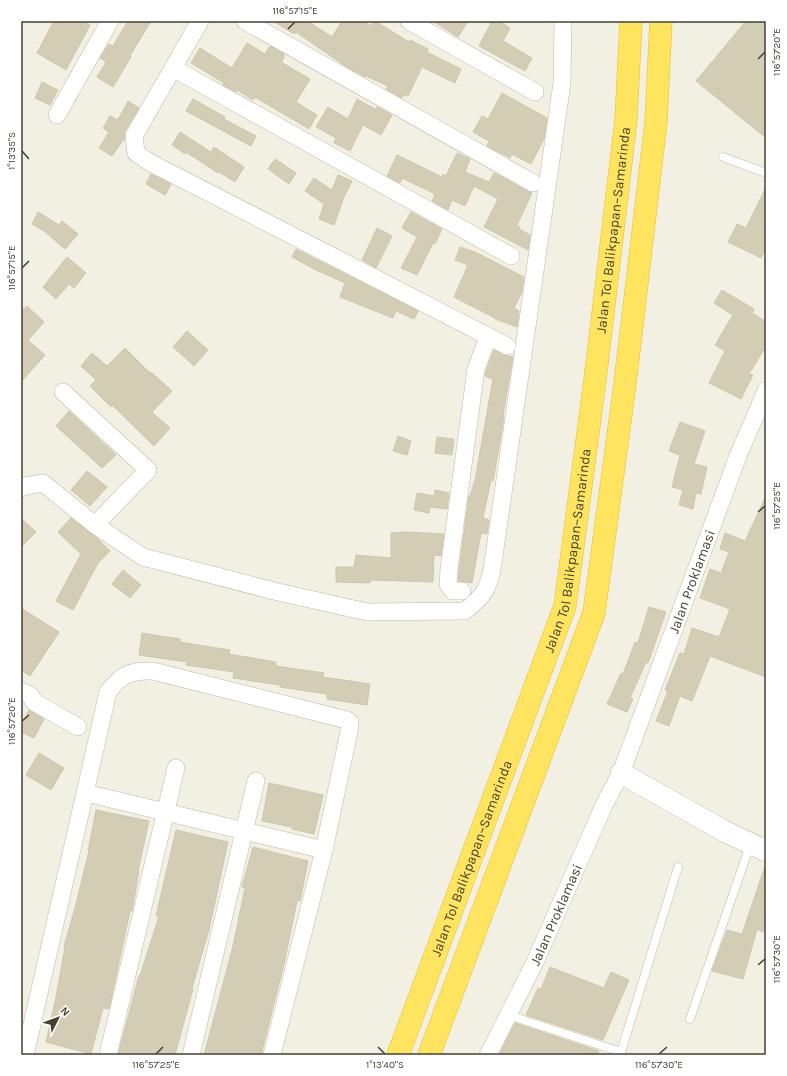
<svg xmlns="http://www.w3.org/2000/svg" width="787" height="1076" font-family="Karla,sans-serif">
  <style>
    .building { fill: #d4cdb6; stroke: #cfc7a9 }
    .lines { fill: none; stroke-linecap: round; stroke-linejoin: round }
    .service-casing { stroke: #beb9a4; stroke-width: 9 }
    .minor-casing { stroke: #beb9a4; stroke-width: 18 }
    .tertiary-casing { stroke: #beb9a4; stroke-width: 22 }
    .motorway-casing { stroke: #e6bf28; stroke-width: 23 }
    .service { stroke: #fff; stroke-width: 8 }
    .minor { stroke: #fff; stroke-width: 17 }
    .tertiary { stroke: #fff; stroke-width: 21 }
    .motorway { stroke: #ffe460; stroke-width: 22 }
    .ticks { fill: none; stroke: #444032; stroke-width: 1.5 }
    .labels { text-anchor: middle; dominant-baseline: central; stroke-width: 3; stroke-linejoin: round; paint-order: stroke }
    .street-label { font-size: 14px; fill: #444032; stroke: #fff }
    .neatline { fill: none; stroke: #444032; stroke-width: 1.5 }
    .ticks-label { font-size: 10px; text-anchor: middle; fill: #444032 }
  </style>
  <rect width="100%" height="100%" fill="#f2f0e2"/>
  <!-- building -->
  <path class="building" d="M54,21H82L90,25L66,70L37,53Z
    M128,21H151L130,56L131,57L113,87L97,77L106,62L100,58L109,44L113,46Z
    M273,21H307L332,37L342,21H363L371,26L375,21L409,42L410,40L428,49L427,52L461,69L455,83L422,67L408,96L404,94L402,98L386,89L388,86L366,76L365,77L345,66L296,32L294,34Z
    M433,21H468L458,37Z
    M492,21H499L510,28L503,41L532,58L525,71L479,46Z
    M746,21H766V138L696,81Z
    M247,43L265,54L270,46L284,54V58L281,62L310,79L296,102L317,115L309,129L255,97L253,100L237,90L236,92L223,85L224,83L191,63L200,48L232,68Z
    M42,82L58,90L50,105L35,98Z
    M502,93L547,118L544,139L531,164L512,154L510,158L487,146L489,141L473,132L482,116L488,119Z
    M193,99L225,117L224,119L256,136L251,146L186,111Z
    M357,99L375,109L377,107L392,115L381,135L363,125L350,151L334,143L336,138L316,127L328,107L348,119Z
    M128,101L139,108L125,131L124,141L123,140L112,156L99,148L109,132L103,128L110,116L118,120Z
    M180,132L211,152L214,147L244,167L235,182L219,172L218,173L186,152L185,154L172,145Z
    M457,153L470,159L465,172L489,182L494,173L532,193L517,225L520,227L519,229L530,235L528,250L484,227L498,199L474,186L465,206L452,200L448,210L432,201L435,194L402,178L400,183L387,176L397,155L442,177L443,174L446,176Z
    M275,159L296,173L289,184L268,169Z
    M151,174L171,184L165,195L146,184Z
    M338,175L352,181L344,197L334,225L319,219L324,204L305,191L314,178L332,190Z
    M766,187V247L761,258L728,242L737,224L746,228Z
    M38,212L59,225L62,221L78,234L65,249L44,231L32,224Z
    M411,212L442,229L435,244L433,243L417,275L401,268L417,237L402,228Z
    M377,228L392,236L376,268L362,260Z
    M460,247L475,252L524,277L522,292L514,308L519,311L517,327L495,319V318L454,297L468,265L455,260Z
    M296,249L418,311L414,319L396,311L393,318L340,297L345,283L314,269L292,257Z
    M67,257L86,273L74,288L69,284L56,299L43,287Z
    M722,290L754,309L752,313L766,322V346L749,374L753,375L741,399L709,383L725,351L715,345L733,315L714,303Z
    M27,306L44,322L28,340L45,355L21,382V312Z
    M187,331L208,350L194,366L173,347Z
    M125,348L150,373L151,372L172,391L152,412L170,428L154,446L112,405L111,407L90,386L96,380L81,366L92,353L107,366Z
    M494,350L503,355L513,357L503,415H504L502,430L493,481L491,480L483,518L489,520L487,534L481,533L472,583L458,581L459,570L469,496H470L475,480L493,379L485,376L486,371Z
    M69,411L116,455L102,468L56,426Z
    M680,422L705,431L694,464L707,467L701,494L696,493L693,509L679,505L683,490L672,487L680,455L669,451Z
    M398,436L411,441L407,455L393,451Z
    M437,437L454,439L452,455L435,453Z
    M87,471L107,487L90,506L71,490Z
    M435,490L449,493L447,509L430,507L429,513L414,510L417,493L434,496Z
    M766,496V677L710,656L692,701L680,696L669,726L656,721L668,691L665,690L680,653L684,654L692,628L719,637L730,609L700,598L710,569L721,573L729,552L720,549L725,533L745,541Z
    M21,518L36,532L21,547Z
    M71,518L97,538L110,551L98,563L73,610L56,601L81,554L58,532Z
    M407,532L444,534L441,556L434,555L433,582L370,580V583L336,582V567H354L356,555L391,558V533Z
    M123,570L141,585L130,598L112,584Z
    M649,607L666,612L648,663L646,662L630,698L633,699L627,712L607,704L621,673L623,674L635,642L638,643Z
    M21,608L59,632L30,676L21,670Z
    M142,633L180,639V642L230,650L229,654L276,662V666L324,673L323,677L370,684L367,705L327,699V694L280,687V685L233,678L234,672L186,665L187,662L139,655Z
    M29,710L44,719L34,738L21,732V725Z
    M39,753L64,768L51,790L26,775Z
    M269,783L323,795L314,834L292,829V827L262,821Z
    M96,810L149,821L138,871H139L132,911H130L109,1009L103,1008L91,1054L46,1042L56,997L65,947L64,946L75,908L89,851H88Z
    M176,830L228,842L209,930L192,988L193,989L175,1055H118L139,975L140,976L159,916H156Z
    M253,847L308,861L300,901H297L284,964L261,1055H204L233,946L245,888L242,887Z
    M764,869L766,870V924L763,932L757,929L743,979L712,971L727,930L742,934Z
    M550,967L604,988L611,972L629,980L603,1040L526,1015L538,988L541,989Z
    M515,1023L599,1051L597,1055H499Z"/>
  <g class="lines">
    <!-- service casing -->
    <g class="service-casing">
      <path id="service" d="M723,157L766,173
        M508,1015L621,1052
        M690,1019L750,845
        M622,1055L621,1052L678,867"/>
    </g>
    <!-- minor casing -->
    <g class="minor-casing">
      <g id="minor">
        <path d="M200,21L134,136L136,153L151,163L507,346"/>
        <path d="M245,21L533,183"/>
        <path d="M409,21L535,92"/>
        <path d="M173,68L511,256"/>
        <path d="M57,115L110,21"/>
        <path d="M63,392L148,470L95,525"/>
        <path d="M21,488L25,486L43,483L95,525L143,557L274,591L367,612L465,611C482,597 487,592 492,570L562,83L563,21"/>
        <path d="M462,591H453L448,584L449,569L476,369L488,337"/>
        <path d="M21,691L30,695L34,702L78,727"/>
        <path d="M86,793L324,850"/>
        <path d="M25,1055L108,692C122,674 131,670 153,671L347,720L350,722V727L324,850L272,1055"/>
        <path d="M108,1055L176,768"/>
        <path d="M191,1055L256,781"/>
        <path id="s1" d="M488,1055L535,962L604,805L621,773L738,456L766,391"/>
      </g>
    </g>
    <!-- tertiary casing -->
    <g class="tertiary-casing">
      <path id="tertiary" d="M621,773L724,831L766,851"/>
    </g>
    <!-- motorway casing -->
    <g class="motorway-casing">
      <g id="motorway">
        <path id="s2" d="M398,1055L565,606L595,380L626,120L631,21"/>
        <path d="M429,1055L594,613L625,384L656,122L661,21"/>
      </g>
    </g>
    <!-- service -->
    <use href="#service" class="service"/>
    <!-- minor -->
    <use href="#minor" class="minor"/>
    <!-- tertiary -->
    <use href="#tertiary" class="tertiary"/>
    <!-- motorway -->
    <use href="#motorway" class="motorway"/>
  </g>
  <!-- ticks -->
  <path class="ticks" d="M288,29L295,22M758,59L765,52M22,151L29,159M22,268L29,261M758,512L765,506M22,721L29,715M758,965L765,959M378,1047L385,1054M156,1054L163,1047M659,1054L667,1047"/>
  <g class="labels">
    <!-- street labels -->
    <g class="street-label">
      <text stroke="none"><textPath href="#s2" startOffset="858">Jalan Tol Balikpapan–Samarinda</textPath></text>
      <text stroke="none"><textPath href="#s2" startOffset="534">Jalan Tol Balikpapan–Samarinda</textPath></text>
      <text stroke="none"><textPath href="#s1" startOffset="516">Jalan Proklamasi</textPath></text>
      <text stroke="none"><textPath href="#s2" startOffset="210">Jalan Tol Balikpapan–Samarinda</textPath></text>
      <text stroke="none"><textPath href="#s1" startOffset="156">Jalan Proklamasi</textPath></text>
    </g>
  </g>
  <!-- border -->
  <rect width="787" height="1076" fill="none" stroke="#ffffff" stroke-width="44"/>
  <!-- north arrow -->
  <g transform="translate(58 1018) rotate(48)" stroke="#ffffff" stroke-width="3" paint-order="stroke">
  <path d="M0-3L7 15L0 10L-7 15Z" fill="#444032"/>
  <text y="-6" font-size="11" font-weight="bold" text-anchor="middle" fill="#444032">N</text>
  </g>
  <rect x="22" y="22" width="743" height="1032" class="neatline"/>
  <g class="ticks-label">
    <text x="295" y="14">116°57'15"E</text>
    <text transform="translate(776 52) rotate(-90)" y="4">116°57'20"E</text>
    <text transform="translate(11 151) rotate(-90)" y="4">1°13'35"S</text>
    <text transform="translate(11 268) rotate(-90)" y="4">116°57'15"E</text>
    <text transform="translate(776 506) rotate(-90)" y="4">116°57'25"E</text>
    <text transform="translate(11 721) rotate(-90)" y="4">116°57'20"E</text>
    <text transform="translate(776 959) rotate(-90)" y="4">116°57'30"E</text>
    <text x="156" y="1068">116°57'25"E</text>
    <text x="385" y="1068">1°13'40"S</text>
    <text x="659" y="1068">116°57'30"E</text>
  </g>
</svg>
